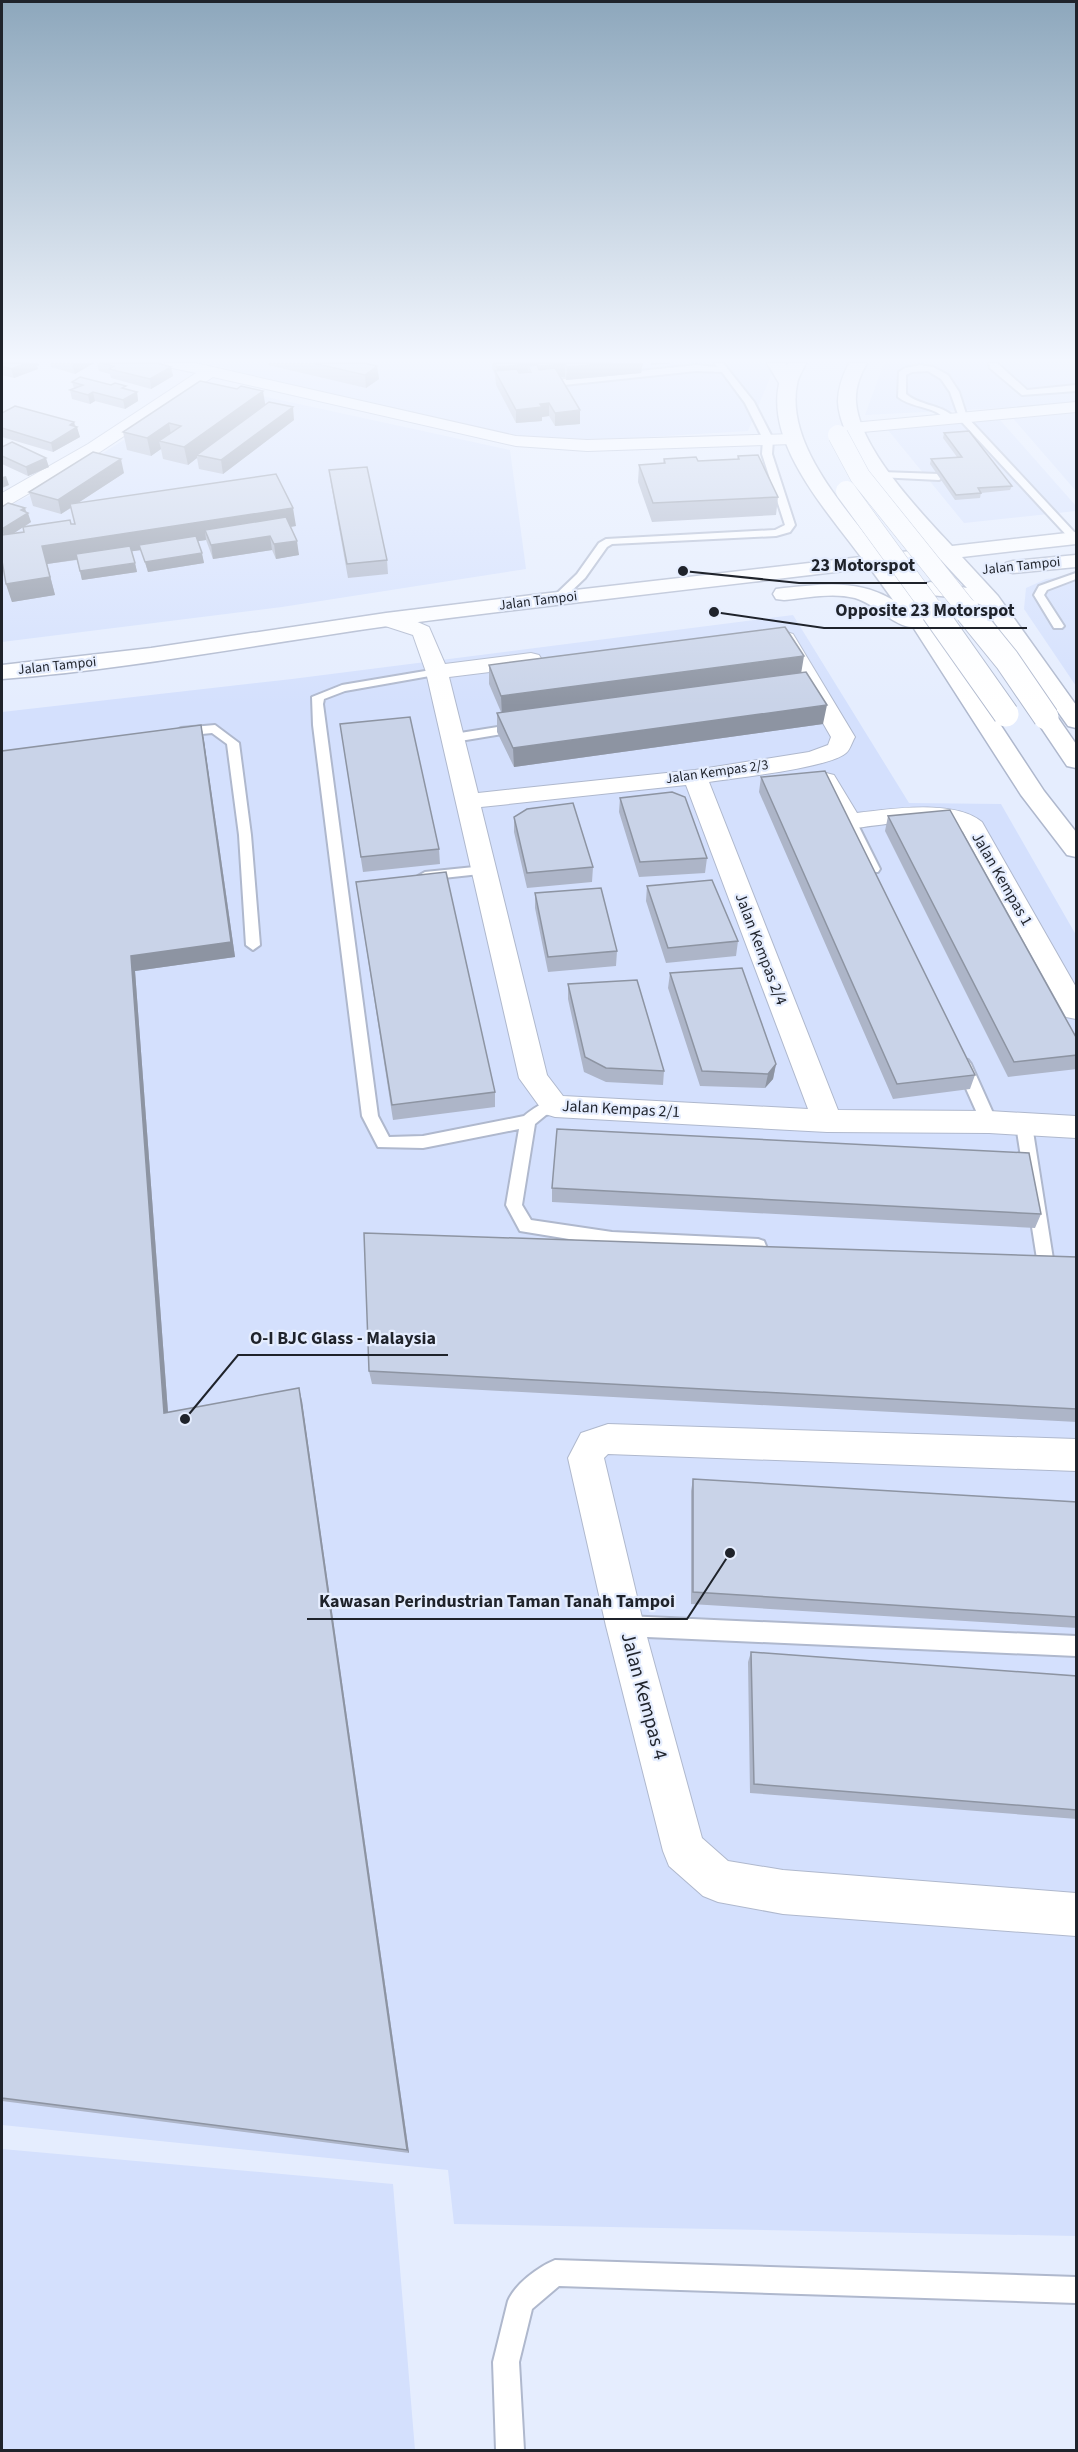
<svg xmlns="http://www.w3.org/2000/svg" width="1078" height="2452" font-family="'Source Sans 3',sans-serif">
  <style>
    .built { fill: #d4e0fd }
    .lines { fill: none; stroke-linecap: round; stroke-linejoin: round }
    .lane-casing { stroke: #afb8cd; stroke-width: 4 }
    .street-casing { stroke: #afb8cd; stroke-width: 2 }
    .secondary-casing { stroke: #afb8cd; stroke-width: 3 }
    .primary-casing { stroke: #afb8cd; stroke-width: 3 }
    .lane { fill: #fff; fill-rule: evenodd }
    .street { fill: #fff; fill-rule: evenodd }
    .secondary { fill: #fff; fill-rule: evenodd }
    .primary { fill: #fff; fill-rule: evenodd }
    .primary-bridge-far1-casing { stroke: #afb8cd; stroke-width: 21; stroke-linecap: butt }
    .primary-bridge-casing { stroke: #afb8cd; stroke-width: 27; stroke-linecap: butt }
    .primary-bridge-far1 { stroke: #fff; stroke-width: 20 }
    .primary-bridge { stroke: #fff; stroke-width: 25 }
    .wall { fill: #adb5c8; fill-rule: evenodd }
    .shaded-wall { fill: #8d94a2 }
    .building { fill: #c9d3e8; stroke: #8d94a2; stroke-width: 1.5 }
    .labels { text-anchor: middle; dominant-baseline: central; stroke-width: 4.5; stroke-linejoin: round; paint-order: stroke }
    .far-street-label { font-size: 14px; fill: #1f232b; stroke: #e5edfe }
    .street-label { font-size: 16px; fill: #1f232b; stroke: #e5edfe }
    .near-street-label { font-size: 20px; fill: #1f232b; stroke: #e5edfe }
    .leader { fill: none; stroke: #1f232b; stroke-width: 2 }
    .callout-dot { fill: #1f232b; stroke: #e5edfe; stroke-width: 2 }
    .callout-label { font-size: 18px; text-anchor: middle; font-weight: bold; fill: #1f232b; stroke: #e5edfe; stroke-width: 4.5; stroke-linejoin: round; paint-order: stroke }
  </style>
  <rect width="100%" height="100%" fill="#e5edfe"/>
  <!-- built -->
  <path class="built" d="M206,363H776L748,431L548,443L391,410Z
    M884,363H1076V491L1004,408L865,415Z
    M212,385L510,450L526,569L282,607L2,642V509L50,486Z
    M1000,420L1076,506V511L964,523L888,430Z
    M1076,575V686L1024,609L1026,588L1046,579Z
    M793,615L909,803L1001,804L1076,935V2236L454,2224L448,2170L2,2125V712L292,679Z
    M2,2149L393,2184L415,2450H2Z"/>
  <g class="lines">
    <!-- lane casing -->
    <g class="lane-casing">
      <path id="lane" d="M715,363H723L754,402L773,439L772,454L795,525L790,532L776,536L612,544L607,547L585,578L562,600H554V596L577,574L599,543L606,539L775,530L785,525L762,454L763,439L745,403L722,372L696,371L564,385L560,382L564,379L696,365L717,367Z
        M989,363H997L1027,390L1076,385V391L1022,395L990,368Z
        M920,365L933,367L948,375L959,392L967,417L1076,534V541L1071,540L960,420L950,392L941,379L928,371L912,372L906,375V394C920,406 940,404 954,417V421C946,422 944,416 936,412C924,406 909,406 898,397L899,372L905,368Z
        M881,472L939,474L944,477L939,480L878,477V473Z
        M1076,573V579L1047,590L1044,595L1064,626L1062,628H1054L1034,595L1039,586Z
        M437,669L443,672L441,674L345,691L324,699L323,704L378,1116L389,1137L423,1136L524,1116C534,1108 547,1098 560,1102L563,1106L560,1110L546,1115L535,1124L522,1205L531,1220L612,1232L758,1239L764,1241L766,1246L764,1251L758,1253L612,1246L520,1231L506,1205L519,1129L423,1148L378,1147L362,1116L313,725L312,697L342,685Z
        M517,724L523,728L521,731L454,742L448,738L454,734Z
        M215,725L239,743L251,835L260,945L253,950L246,945L239,835L227,744L212,733L181,736L175,732L181,728Z
        M850,817L856,821L880,869L878,872H868L866,869L844,821Z
        M484,866L491,870L489,873L425,880L418,876L425,872Z
        M963,1059L968,1060L971,1064L997,1122L995,1126H983L981,1122L955,1064L958,1060Z
        M1024,1119L1030,1121L1032,1125L1053,1259L1051,1264L1045,1266L1039,1264L1037,1259L1016,1125L1018,1121Z
        M625,1616L1076,1636V1656L625,1636L618,1633L615,1626L618,1619Z
        M555,2260L1076,2277V2303L559,2286L532,2309L519,2362L524,2450H496L493,2362L508,2301C515,2284 538,2267 555,2260Z"/>
    </g>
    <!-- street casing -->
    <g class="street-casing">
      <path id="street" d="M165,363H195L516,436L587,440L793,434L799,435L802,439L799,443L793,444L587,451L516,446L213,377L100,452L9,505L2,507V493L88,444L196,373L167,367Z
        M1076,402V412L852,433L846,432L843,428L846,424L852,423Z
        M386,614L413,620L429,627L445,664L531,653L539,655L542,660L539,665L531,667L449,677L478,793L695,770L809,752L828,745L831,737L777,643L766,635L769,630L777,629L793,634L855,737C852,742 850,750 846,753C829,768 735,778 709,782L838,1110L989,1111L1076,1116V1138L989,1133L827,1132L555,1117L545,1114L519,1078L426,672L413,635L379,624L375,620L379,616ZM686,785L808,1109L563,1096L547,1075L481,807Z
        M826,773L834,775L857,813C891,809 954,799 982,822L1076,987V1019L1066,1017L963,832C944,814 876,825 850,829L841,826L814,780L818,775Z
        M608,1424L1076,1439V1471L608,1454L604,1458L644,1626L702,1838L728,1861L783,1870L1076,1893V1936L783,1914L718,1902L703,1896L669,1866L663,1851L606,1626L568,1458L581,1433Z"/>
    </g>
    <!-- secondary casing -->
    <g class="secondary-casing">
      <path id="secondary" d="M767,363H785L797,384L794,388H782Z"/>
    </g>
    <!-- primary casing -->
    <g class="primary-casing">
      <path id="primary" d="M788,363H806C803,370 798,377 797,384C785,445 847,510 881,554L931,549C902,516 840,447 838,402C838,388 843,375 849,363H867C860,375 855,388 856,402C859,448 921,513 952,546L1076,532V544L962,557L998,596L1076,705V728L1068,726L982,605L951,597L930,595L918,604L940,633L1044,791L1076,832V857L1067,855L1021,795L913,627C896,628 874,603 855,598C832,592 807,598 784,600L776,599L773,594L776,589L784,588C823,584 858,579 893,600L870,568C709,587 548,605 388,626C259,644 131,669 2,679V665L151,648L386,613L558,592L861,557C827,511 766,445 779,384C781,377 785,370 788,363ZM941,560L967,588L930,582L908,590L889,566Z
        M1076,555V567L1013,573L1006,571L1002,567L1006,563L1013,561Z
        M1046,710L1054,712L1076,744V768L1067,766L1034,717L1038,712Z"/>
    </g>
    <!-- lane -->
    <use href="#lane" class="lane"/>
    <!-- street -->
    <use href="#street" class="street"/>
    <!-- secondary -->
    <use href="#secondary" class="secondary"/>
    <!-- primary -->
    <use href="#primary" class="primary"/>
    <!-- primary-bridge-far1 casing -->
    <g class="primary-bridge-far1-casing">
      <path id="primary-bridge-far1" d="M838,435L860,476L970,613
        M846,491L935,613"/>
    </g>
    <!-- primary-bridge casing -->
    <g class="primary-bridge-casing">
      <path id="primary-bridge" d="M934,612L1006,714
        M968,612L1007,660L1046,717"/>
    </g>
    <!-- primary-bridge-far1 -->
    <use href="#primary-bridge-far1" class="primary-bridge-far1"/>
    <!-- primary-bridge -->
    <use href="#primary-bridge" class="primary-bridge"/>
  </g>
  <!-- wall -->
  <path class="wall" d="M2,363H38L39,365L37,366L38,369L14,378L2,375Z
    M50,363H94L75,374L51,367Z
    M97,363H157L171,367L173,376L151,389L111,378L110,374L99,371Z
    M268,363H364L377,366L379,379L366,388L268,365Z
    M492,363H643L641,373L566,380L565,377H560L580,410V424L555,426L549,416L542,417V421L516,423L496,385L495,375L492,368Z
    M72,382L126,389L137,392L138,401L125,409L95,401L90,404L72,399L70,390L74,388Z
    M265,405L294,420L223,474L199,469L197,458L188,465L163,459L161,449L151,456L127,450L123,432Z
    M2,413L74,422L80,437L53,452L2,437Z
    M944,433L1012,486L1010,490L981,493L980,498L955,500L930,464L931,459L957,457L943,438Z
    M2,447L49,467L28,476L2,464Z
    M738,456L778,497L776,515L652,522L638,482L639,465L663,463L664,459L698,461L737,459Z
    M329,470L387,560L388,574L348,578L331,484Z
    M124,473L78,503L296,526L290,527L299,555L276,559L272,550L213,559L206,540L198,541L204,563L148,572L141,550L132,551L137,572L82,580L77,560L47,564L55,595L12,602L6,584L2,561V507L26,512L31,522L24,527L75,524L71,508L61,514L33,506L29,492ZM23,527L24,532L14,533Z
    M489,665L801,673L823,724L514,767L497,732V713L501,712L489,684Z
    M340,724L439,849L440,864L363,872Z
    M201,725L204,740L235,957L135,971L168,1412L302,1401L409,2153L2,2101V751Z
    M761,777L975,1075L970,1089L893,1099L759,792Z
    M620,798L707,858L705,873L639,877L619,812Z
    M888,816L1077,1039V1069L1008,1077L885,831Z
    M514,817L593,867L592,882L527,888L514,832Z
    M356,882L495,1092V1107L393,1120Z
    M647,886L738,941L736,956L666,963L646,901Z
    M535,893L617,951L616,966L548,972L535,908Z
    M670,973L776,1064L773,1079L765,1088L700,1086L668,988Z
    M568,984L664,1071L663,1085L606,1082L584,1072L568,999Z
    M552,1188L1041,1214L1035,1228L552,1202Z
    M1077,1257V1422L372,1384L369,1371Z
    M693,1479L1077,1502V1628L691,1604V1491Z
    M751,1652L1077,1676V1819L750,1793L748,1662Z"/>
  <!-- shaded-wall -->
  <path class="shaded-wall" d="M28,363H38L39,365L37,366L38,369L14,378L11,369Z
    M76,363H94L75,374L72,365Z
    M537,363V376L531,372L528,366V377L497,375V367Z
    M611,363H643L641,373L566,380L567,367Z
    M651,363H674L651,365Z
    M565,364V377L538,379V366Z
    M377,366L379,379L366,388L365,375Z
    M171,367L173,376L151,389L150,379Z
    M263,391L266,409L197,455V458L188,465L184,447Z
    M93,392L95,401L90,404L88,395Z
    M137,392L138,401L125,409L123,400Z
    M549,403V416L542,417V421L516,423V410L540,404Z
    M293,407L294,420L223,474L221,460Z
    M580,410V424L555,426V413Z
    M74,422L75,428L77,427L80,437L53,452L51,443L70,425Z
    M169,423L172,441H159L161,449L151,456L147,438Z
    M46,458L49,467L28,476L26,467Z
    M121,459L124,473L61,514L58,500Z
    M6,476L9,485L2,488V477Z
    M25,508L27,514L28,513L31,522L5,539L2,529L21,510Z
    M293,508L296,526L208,539L205,530L206,540L141,550L139,545L141,550L47,564L55,595L12,602L6,584L42,546Z
    M270,536L272,550L213,559L211,545Z
    M297,541L299,555L276,559L274,544Z
    M202,553L204,563L148,572L145,562Z
    M135,563L137,572L82,580L80,571Z
    M804,656L801,674L502,715L501,696Z
    M827,705L823,724L514,767L513,748Z
    M201,725L204,740L235,957L135,971L169,1426L164,1413L131,956Z
    M776,1064L773,1079L765,1088L768,1074Z
    M299,1388L302,1401L409,2153L407,2150Z"/>
  <!-- building -->
  <path class="building" d="M2,363H28L11,369L2,366Z
    M100,363H157L171,367L150,379L109,369L114,366Z
    M313,363H364L377,366L365,375Z
    M495,363H611L567,367L565,364L538,366L537,363L497,367Z
    M537,365L539,370L555,368L580,410L555,413L549,403L540,404L542,407L516,410L495,371L517,369L519,373L531,372L528,366Z
    M80,377L111,385L115,383L126,386L122,388L137,392L123,400L93,392L88,395L70,390L83,385L72,382Z
    M200,381L237,389L241,386L263,391L184,447L159,441L181,426L169,423L147,438L123,432Z
    M269,402L293,407L221,460L197,455Z
    M15,406L74,422L70,425L77,427L51,443L2,428V413Z
    M969,431L1012,486L978,488L981,493L956,495L931,459L962,457L944,433Z
    M12,442L46,458L26,467L2,456V447Z
    M93,452L121,459L58,500L29,492Z
    M758,455L778,497L653,503L639,465L665,463L664,459L696,457L698,461L739,459L738,456Z
    M367,467L387,560L347,564L329,470Z
    M276,474L293,508L42,546L50,577L6,584L2,561V535L24,532L23,527L70,520L71,524H75L70,504Z
    M8,503L25,508L21,510L28,513L2,529V507Z
    M286,517L297,541L274,544L270,536L211,545L205,530Z
    M196,536L202,553L145,562L139,545Z
    M130,546L135,563L80,571L76,554Z
    M785,627L804,656L501,696L489,665Z
    M806,672L827,705L513,748L497,713Z
    M410,717L439,849L361,857L340,724Z
    M201,725L231,942L131,956L164,1413L299,1388L407,2150L2,2098V751Z
    M825,771L975,1075L897,1084L761,777Z
    M672,792L685,797L707,858L640,862L620,798Z
    M573,803L593,867L527,873L514,817L527,809Z
    M950,810L1077,1039V1055L1014,1062L888,816Z
    M446,872L495,1092L392,1105L356,882Z
    M712,880L738,941L668,948L647,886Z
    M601,888L617,951L548,957L535,893Z
    M742,968L776,1064L768,1074L702,1071L670,973Z
    M637,980L664,1071L606,1068L585,1057L568,984Z
    M557,1129L1029,1153L1041,1214L552,1188Z
    M364,1233L1077,1257V1409L369,1371Z
    M693,1479L1077,1502V1617L693,1592Z
    M751,1652L1077,1676V1810L754,1784Z"/>
  <!-- sky -->
  <linearGradient id="sky" x2="0" y2="1"><stop stop-color="#8da7bc"/><stop offset="0.51" stop-color="#f3f7ff"/><stop offset="1" stop-color="#f3f7ff" stop-opacity="0"/></linearGradient>
  <rect width="1078" height="706" fill="url(#sky)"/>
  <g class="labels">
    <!-- far-street labels -->
    <g class="far-street-label">
      <text transform="translate(1021 566) rotate(-6)">Jalan Tampoi</text>
      <text transform="translate(538 601) rotate(-7)">Jalan Tampoi</text>
      <text transform="translate(57 666) rotate(-6)">Jalan Tampoi</text>
      <text transform="translate(717 772) rotate(-8)">Jalan Kempas 2/3</text>
    </g>
    <!-- street labels -->
    <g class="street-label">
      <text transform="translate(1002 879) rotate(60)">Jalan Kempas 1</text>
      <text transform="translate(761 949) rotate(69)">Jalan Kempas 2/4</text>
      <text transform="translate(621 1109) rotate(3)">Jalan Kempas 2/1</text>
    </g>
    <!-- near-street labels -->
    <g class="near-street-label">
      <text transform="translate(644 1696) rotate(75)">Jalan Kempas 4</text>
    </g>
  </g>
  <!-- callouts -->
  <path class="leader" d="M683 571L799 583H927M714 612L824 628H1027M185 1419L238 1355H448M730 1553L687 1619H307"/>
  <g class="callout-dot">
    <circle cx="683" cy="571" r="6"/>
    <circle cx="714" cy="612" r="6"/>
    <circle cx="185" cy="1419" r="6"/>
    <circle cx="730" cy="1553" r="6"/>
  </g>
  <g class="callout-label">
    <text x="863" y="571">23 Motorspot</text>
    <text x="925" y="616">Opposite 23 Motorspot</text>
    <text x="343" y="1344">O-I BJC Glass - Malaysia</text>
    <text x="497" y="1607">Kawasan Perindustrian Taman Tanah Tampoi</text>
  </g>
  <!-- border -->
  <rect width="1078" height="2452" fill="none" stroke="#1f232b" stroke-width="6"/>
</svg>
